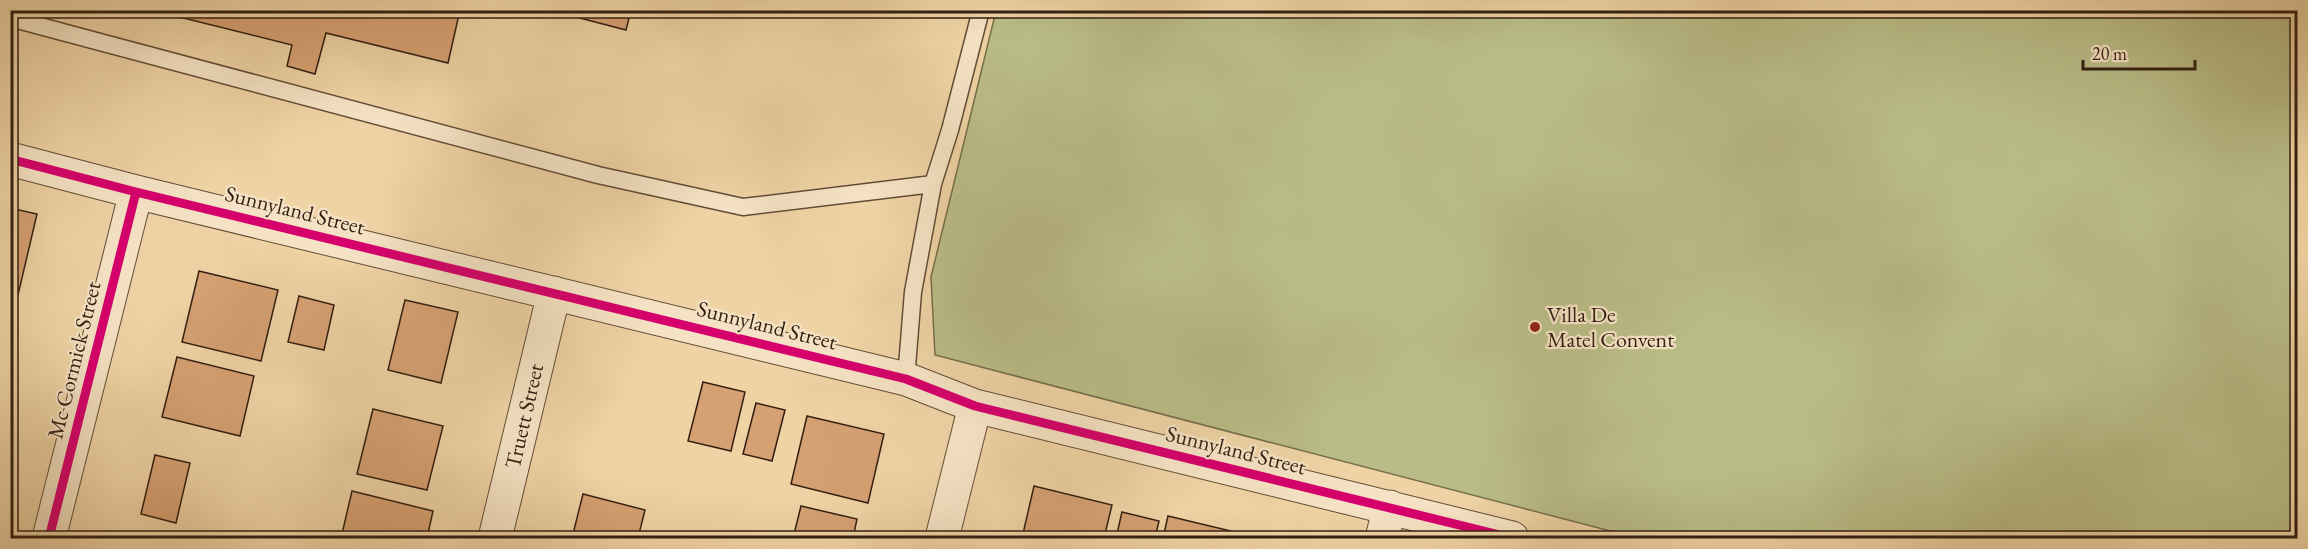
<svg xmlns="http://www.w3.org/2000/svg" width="2308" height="549" font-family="'EB Garamond',serif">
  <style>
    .green { fill: #b9bc86; stroke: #766e4c; stroke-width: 1.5 }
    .building { fill: #d6a172; stroke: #331f12; stroke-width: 1.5 }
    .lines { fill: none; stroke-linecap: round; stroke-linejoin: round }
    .lane-casing { stroke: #624c36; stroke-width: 19 }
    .street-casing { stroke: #624c36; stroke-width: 35 }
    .lane { stroke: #f5e2c4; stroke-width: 16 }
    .street { stroke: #f5e2c4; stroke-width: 33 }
    .cycleway-casing { stroke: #f5e2c4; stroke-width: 13 }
    .cycleway { stroke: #d6006c; stroke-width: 9 }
    .poi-dot { fill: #8f2418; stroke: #f5e2c4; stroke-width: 2 }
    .labels { text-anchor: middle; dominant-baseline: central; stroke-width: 4.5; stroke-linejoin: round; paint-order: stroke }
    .street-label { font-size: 22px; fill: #331f12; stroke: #f5e2c4 }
    .poi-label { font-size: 22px; fill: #331f12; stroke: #f5e2c4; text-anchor: start }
  </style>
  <rect width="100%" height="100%" fill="#efd3a4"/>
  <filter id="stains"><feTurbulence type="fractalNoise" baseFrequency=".00333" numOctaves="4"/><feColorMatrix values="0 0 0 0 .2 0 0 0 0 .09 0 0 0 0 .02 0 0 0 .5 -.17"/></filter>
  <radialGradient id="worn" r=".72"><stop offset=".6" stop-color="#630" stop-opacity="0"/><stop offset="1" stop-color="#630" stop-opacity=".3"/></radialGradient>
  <!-- green -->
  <path class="green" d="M996,11H2297V538H1637L935,355L931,277Z"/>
  <!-- building -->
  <path class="building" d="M151,10H460L448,63L326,33L315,74L287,66L292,45Z
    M549,10H631L626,30Z
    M10,208L37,214L18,295L10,294Z
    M199,271L278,290L261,361L182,342Z
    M299,296L334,305L324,350L288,342Z
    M405,300L458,312L441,383L388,370Z
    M177,357L254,376L240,436L162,417Z
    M703,382L745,392L731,451L688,441Z
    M756,403L785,410L772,461L743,454Z
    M373,409L443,426L427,490L357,474Z
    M807,416L884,434L868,503L791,484Z
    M155,455L190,463L176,523L141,514Z
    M1034,486L1112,505L1104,538H1022Z
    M352,491L433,511L427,538H341Z
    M583,494L645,510L638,538H572Z
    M801,506L857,519L853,538H793Z
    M1122,512L1159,521L1155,538H1116Z
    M1168,516L1235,532L1233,538H1163Z"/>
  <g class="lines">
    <!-- lane casing -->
    <g class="lane-casing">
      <path id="lane" d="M10,18L598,175L743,207L933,184
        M906,379L913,292L933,184L950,130L981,10"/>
    </g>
    <!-- street casing -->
    <g class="street-casing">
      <path id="street" d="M10,159L136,192L906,379L975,406L1512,538
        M49,538L136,192
        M495,538L554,293
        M942,538L975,406
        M1382,538L1390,507"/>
    </g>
    <!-- lane -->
    <use href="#lane" class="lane"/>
    <!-- street -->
    <use href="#street" class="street"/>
    <!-- cycleway casing -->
    <g class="cycleway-casing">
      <path id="cycleway" d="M10,159L136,192L906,379L975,406L1512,538
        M49,538L136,192"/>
    </g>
    <!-- cycleway -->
    <use href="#cycleway" class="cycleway"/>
  </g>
  <!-- markers -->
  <circle class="poi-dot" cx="1535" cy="327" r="6"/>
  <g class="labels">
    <!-- street labels -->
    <g class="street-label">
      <text transform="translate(295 210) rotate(14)">Sunnyland Street</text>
      <text transform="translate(767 325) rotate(14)">Sunnyland Street</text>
      <text transform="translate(74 360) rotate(-76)">Mc Cormick Street</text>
      <text transform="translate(524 416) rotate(-77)">Truett Street</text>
      <text transform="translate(1236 450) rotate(14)">Sunnyland Street</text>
    </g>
    <!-- poi labels -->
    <g class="poi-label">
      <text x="1547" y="314">Villa De<tspan x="1547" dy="25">Matel Convent</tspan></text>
    </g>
  </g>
  <!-- margin -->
  <rect width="2308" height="549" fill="none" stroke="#efd3a4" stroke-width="36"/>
  <rect x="12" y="12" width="2284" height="525" fill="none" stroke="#331f12" stroke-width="3"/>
  <rect x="18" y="18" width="2272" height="513" fill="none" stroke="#331f12" stroke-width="1.5"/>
  <!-- scale -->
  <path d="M2083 60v9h112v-9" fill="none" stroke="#331f12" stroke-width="3"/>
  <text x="2092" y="60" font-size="18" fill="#331f12" stroke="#f5e2c4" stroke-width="4.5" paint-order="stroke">20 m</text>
  <rect width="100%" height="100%" filter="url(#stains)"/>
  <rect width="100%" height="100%" fill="url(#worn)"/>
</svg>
